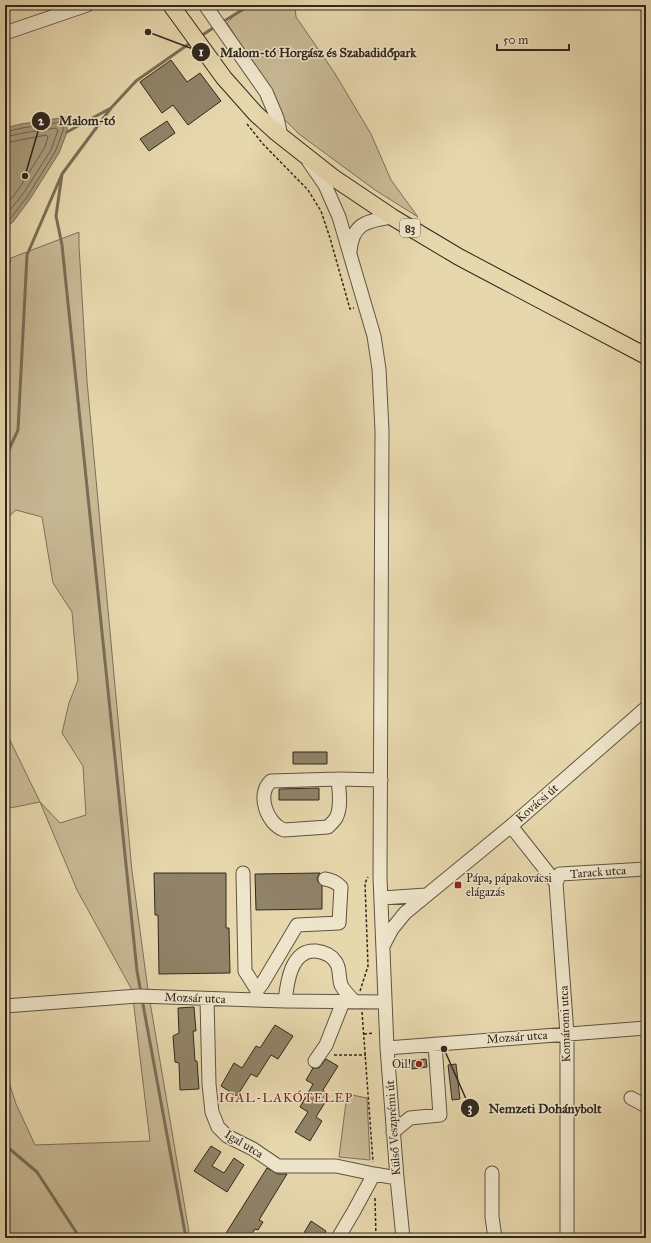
<svg xmlns="http://www.w3.org/2000/svg" width="651" height="1243" font-family="'IM FELL Great Primer',serif">
  <style>
    .green { fill: #c8b995; stroke: #7c705a }
    .water { fill: #a99c7c; stroke: #796e56 }
    .lines { fill: none; stroke-linecap: round; stroke-linejoin: round }
    .shore { stroke: #6d624d; stroke-width: 1 }
    .stream { stroke: #796e56; stroke-width: 3 }
    .building { fill: #908368; stroke: #31281e }
    .minor-casing { stroke: #5e5442; stroke-width: 15 }
    .major-casing { stroke: #31281e; stroke-width: 18 }
    .path { stroke: #31281e; stroke-width: 1.5; stroke-dasharray: 3 2; stroke-linecap: butt }
    .minor { stroke: #efe5ca; stroke-width: 13 }
    .major { stroke: #e7d7ad; stroke-width: 16 }
    .poi-dot { fill: #8f2418; stroke: #efe5ca; stroke-width: 1.5 }
    .labels { text-anchor: middle; dominant-baseline: central; stroke-width: 3; stroke-linejoin: round; paint-order: stroke }
    .shield { fill: #efe5ca; stroke: #6a6152; stroke-width: 1 }
    .shield-label { font-size: 11px; font-weight: bold; fill: #31281e }
    .street-label { font-size: 12px; fill: #31281e; stroke: #efe5ca }
    .poi-label { font-size: 12px; fill: #31281e; stroke: #efe5ca; text-anchor: start }
    .neighbourhood-label { font-size: 13px; letter-spacing: 1px; fill: #7a1f14; stroke: #efe5ca }
    .leader { fill: none; stroke: #31281e; stroke-width: 1.5 }
    .callout-dot { fill: #31281e; stroke: #efe5ca; stroke-width: 1.5 }
    .mark-label { font-size: 12px; text-anchor: middle; font-weight: bold; fill: #fff }
    .callout-label { font-size: 13px; text-anchor: middle; font-weight: bold; fill: #31281e; stroke: #efe5ca; stroke-width: 3; stroke-linejoin: round; paint-order: stroke }
  </style>
  <rect width="100%" height="100%" fill="#e7d7ad"/>
  <filter id="stains"><feTurbulence type="fractalNoise" baseFrequency=".005" numOctaves="4"/><feColorMatrix values="0 0 0 0 .2 0 0 0 0 .09 0 0 0 0 .02 0 0 0 .5 -.17"/></filter>
  <radialGradient id="worn" r=".72"><stop offset=".6" stop-color="#630" stop-opacity="0"/><stop offset="1" stop-color="#630" stop-opacity=".3"/></radialGradient>
  <!-- green -->
  <path class="green" d="M245,5H296L295,7L296,17L334,72L371,134L391,180L418,217L375,190L299,134L283,118L264,81L227,23Z
    M79,232V246L87,381L132,871L148,990L190,1238H5V1070L16,1104L35,1145L150,1141L132,990L77,890L40,802L5,809V730L40,802L60,823L86,815L83,766L62,733L69,703L78,680L72,612L53,583L42,517L16,510L5,520V280H8L11,258Z
    M347,1094L367,1098L370,1160L339,1157Z"/>
  <!-- water -->
  <path class="water" d="M67,117V132L59,153L30,199L13,222L5,228V128L21,124Z"/>
  <g class="lines">
    <!-- shore -->
    <path class="shore" d="M5,132L22,128L61,122L63,124V131L55,152L27,197L10,219L5,223
      M5,137L23,133L55,128L58,130L51,150L23,194L5,216
      M5,143L46,135L48,137L45,147L18,190L5,207"/>
    <!-- stream -->
    <path class="stream" d="M221,23L250,5
      M201,36L216,26
      M67,132L109,109
      M62,174L56,216L62,245L137,971L141,993
      M5,458L18,430L27,255L62,174L111,108L136,81L193,41
      M142,999L186,1238
      M5,1145L37,1172L80,1238"/>
  </g>
  <!-- building -->
  <path class="building" d="M171,60L187,82L200,73L221,101L188,125L173,105L162,113L140,82Z
    M167,121L175,133L149,151L140,139Z
    M293,752H327V764H293Z
    M319,788V800H279V789Z
    M154,873H226V928H229L230,973L159,974L158,915H155Z
    M320,873L317,878L318,882L322,886V909L256,910L255,874Z
    M194,1007L196,1031H193L195,1061H197L199,1089L180,1090L179,1063L175,1062L173,1036L179,1033L178,1008Z
    M275,1025L293,1036L278,1059L271,1055L257,1077L251,1074L237,1096L221,1086L234,1063L242,1068L256,1046L260,1048Z
    M326,1059L338,1066L323,1090L329,1096L316,1117L322,1121L310,1141L295,1132L308,1112L300,1107L313,1084L306,1080L313,1068H319Z
    M426,1059L427,1067L412,1069V1061Z
    M456,1064L460,1099L452,1100L448,1065Z
    M211,1146L221,1152L212,1166L224,1173L234,1158L244,1165L227,1192L194,1171Z
    M267,1168L278,1174H287L259,1220L263,1222L258,1230L255,1229L249,1238H223Z
    M311,1221L326,1231L322,1238H301Z"/>
  <g class="lines">
    <!-- minor casing -->
    <g class="minor-casing">
      <path id="minor" d="M205,5L266,92L277,118L281,136
        M5,33L87,5
        M309,162L325,185L339,217L374,336L379,369L382,431L380,877L387,1048L397,1178L403,1238
        M350,252C352,223 367,221 392,217
        M338,779C339,790 342,807 336,818C334,821 330,825 328,827L284,830C267,824 256,794 271,781L338,779L381,780
        M511,826L556,883L567,1034V1238
        M243,873L245,971L257,990
        M556,883L560,874L646,869
        M382,898L426,895
        M383,946L392,929L405,913L511,826L646,708
        M207,999L209,1084L212,1112L218,1127L227,1136L253,1149L278,1166H336L374,1174L397,1178
        M257,1000V990L262,984L297,925L339,923L341,887C336,882 332,880 325,879
        M285,1001C287,983 291,949 316,951C323,952 331,955 335,961C341,968 338,976 341,985C344,991 350,997 355,1002
        M5,1006L138,996L285,1001L385,1002
        M387,1048L646,1028
        M315,1061L326,1045L343,1002
        M631,1098L646,1106
        M393,1132L410,1118L440,1115L435,1044
        M492,1173V1217L495,1238
        M338,1238L354,1211L374,1174"/>
    </g>
    <!-- major casing -->
    <g class="major-casing">
      <path id="major" d="M171,5L224,78L256,114L277,133L334,178L392,217L459,257L646,356"/>
    </g>
    <!-- path -->
    <path class="path" d="M247,124L263,144L308,190L321,211L330,238L350,309L354,308
      M360,991L368,966L365,883L368,877
      M362,1012L373,1162
      M364,1034L374,1033
      M334,1055H366
      M375,1198L376,1238"/>
    <!-- minor -->
    <use href="#minor" class="minor"/>
    <!-- major -->
    <use href="#major" class="major"/>
  </g>
  <!-- markers -->
  <g class="poi-dot">
    <rect x="454" y="881" width="8" height="8" rx="2"/>
    <circle cx="419" cy="1064" r="4"/>
  </g>
  <g class="labels">
    <!-- shield labels -->
    <rect class="shield" x="400" y="219" width="20" height="18" rx="3"/>
    <g class="shield-label">
      <text x="410" y="228">83</text>
    </g>
    <!-- street labels -->
    <g class="street-label">
      <text transform="translate(537 803) rotate(-41)">Kovácsi út</text>
      <text transform="translate(598 872) rotate(-4)">Tarack utca</text>
      <text transform="translate(195 998) rotate(2)">Mozsár utca</text>
      <text transform="translate(565 1024) rotate(-92)">Komáromi utca</text>
      <text transform="translate(517 1037) rotate(-4)">Mozsár utca</text>
      <text transform="translate(393 1128) rotate(-94)">Külső Veszprémi út</text>
      <text transform="translate(244 1144) rotate(31)">Igal utca</text>
    </g>
    <!-- poi labels -->
    <g class="poi-label">
      <text x="466" y="878">Pápa, pápakovácsi<tspan x="466" dy="14">elágazás</tspan></text>
      <text x="411" y="1064" text-anchor="end">Oil!</text>
    </g>
    <!-- neighbourhood labels -->
    <g class="neighbourhood-label">
      <text x="286" y="1098">IGAL-LAKÓTELEP</text>
    </g>
  </g>
  <!-- callouts -->
  <path class="leader" d="M148 32L201 52M25 176L41 121M444 1049L470 1108"/>
  <g class="callout-dot">
    <circle cx="148" cy="32" r="4"/>
    <circle cx="25" cy="176" r="4"/>
    <circle cx="444" cy="1049" r="4"/>
    <circle cx="201" cy="52" r="10"/>
    <circle cx="41" cy="121" r="10"/>
    <circle cx="470" cy="1108" r="10"/>
  </g>
  <g class="mark-label">
    <text x="201" y="56">1</text>
    <text x="41" y="125">2</text>
    <text x="470" y="1112">3</text>
  </g>
  <g class="callout-label">
    <text x="318" y="57">Malom-tó Horgász és Szabadidőpark</text>
    <text x="87" y="125">Malom-tó</text>
    <text x="545" y="1113">Nemzeti Dohánybolt</text>
  </g>
  <!-- margin -->
  <rect width="651" height="1243" fill="none" stroke="#e7d7ad" stroke-width="20"/>
  <rect x="6" y="6" width="639" height="1231" fill="none" stroke="#31281e" stroke-width="2"/>
  <rect x="10" y="10" width="631" height="1223" fill="none" stroke="#31281e"/>
  <!-- scale -->
  <path d="M497 44v6h72v-6" fill="none" stroke="#31281e" stroke-width="2"/>
  <text x="503" y="44" font-size="12" fill="#31281e" stroke="#efe5ca" stroke-width="3" paint-order="stroke">50 m</text>
  <rect width="100%" height="100%" filter="url(#stains)"/>
  <rect width="100%" height="100%" fill="url(#worn)"/>
</svg>
